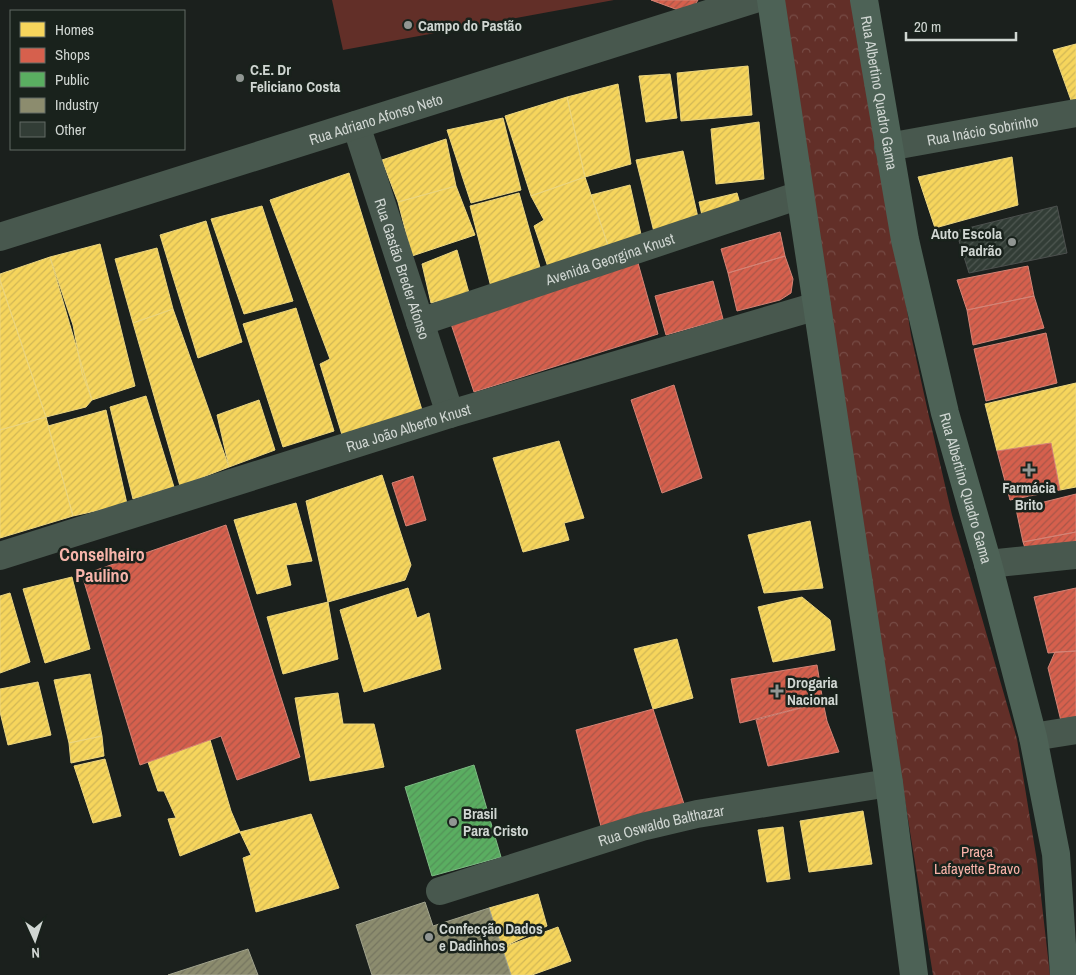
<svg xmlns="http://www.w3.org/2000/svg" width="1076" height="975" font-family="'Archivo Narrow',sans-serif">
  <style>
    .grass { fill: #622f28 }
    .park { fill: url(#park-crowns) }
    .homes { fill: url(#homes-hatch); stroke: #ebd57f }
    .shops { fill: url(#shops-hatch); stroke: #d48375 }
    .public { fill: url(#public-hatch); stroke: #7dba83 }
    .industry { fill: url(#industry-hatch); stroke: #a0a28c }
    .building { fill: url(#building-hatch); stroke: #4c504e }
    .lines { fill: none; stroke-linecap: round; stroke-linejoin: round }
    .minor { stroke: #48584e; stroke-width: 28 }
    .major { stroke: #4d6256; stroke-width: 28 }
    .poi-dot { fill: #919693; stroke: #19221c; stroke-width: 2 }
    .labels { text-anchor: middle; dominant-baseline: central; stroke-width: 5; stroke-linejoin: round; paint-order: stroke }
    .poi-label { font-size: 15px; font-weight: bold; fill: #d0d6d2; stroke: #19221c; text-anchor: start }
    .street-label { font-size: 15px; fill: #d0d6d2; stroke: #19221c }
    .park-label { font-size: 15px; fill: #f9b3a9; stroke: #19221c }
    .quarter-label { font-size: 18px; font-weight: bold; fill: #f7b4aa; stroke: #19221c }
  </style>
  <defs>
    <pattern id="park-crowns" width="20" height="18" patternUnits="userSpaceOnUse" patternTransform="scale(1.25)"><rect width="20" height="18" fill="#622f28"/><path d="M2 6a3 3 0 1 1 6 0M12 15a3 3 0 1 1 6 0" fill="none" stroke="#774c46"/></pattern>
    <pattern id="homes-hatch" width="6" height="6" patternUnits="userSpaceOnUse" patternTransform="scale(1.25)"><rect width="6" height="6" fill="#f6d55c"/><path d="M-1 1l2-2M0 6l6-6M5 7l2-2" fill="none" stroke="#d1b756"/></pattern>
    <pattern id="shops-hatch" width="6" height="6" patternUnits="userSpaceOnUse" patternTransform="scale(1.25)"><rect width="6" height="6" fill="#d6604d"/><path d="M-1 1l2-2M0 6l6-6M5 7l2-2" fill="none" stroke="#a85649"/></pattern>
    <pattern id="public-hatch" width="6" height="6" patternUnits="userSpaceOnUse" patternTransform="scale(1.25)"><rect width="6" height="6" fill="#5aae61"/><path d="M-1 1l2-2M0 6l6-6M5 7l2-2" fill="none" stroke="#539258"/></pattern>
    <pattern id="industry-hatch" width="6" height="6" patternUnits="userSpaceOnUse" patternTransform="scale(1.25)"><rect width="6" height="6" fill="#8c8c6e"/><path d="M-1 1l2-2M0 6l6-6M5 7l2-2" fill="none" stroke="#757560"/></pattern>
    <pattern id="building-hatch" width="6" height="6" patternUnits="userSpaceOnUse" patternTransform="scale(1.25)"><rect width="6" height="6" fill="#323d36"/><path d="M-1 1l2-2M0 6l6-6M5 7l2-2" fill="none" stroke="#4f5852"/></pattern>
  </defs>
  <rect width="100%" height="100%" fill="#1b201d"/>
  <!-- grass -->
  <path class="grass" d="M332,0H614L343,50Z"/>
  <!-- park -->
  <path class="park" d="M782,0H858L911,335L928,412L952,515L1017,739L1037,861L1050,975H933L779,14Z"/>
  <!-- homes -->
  <path class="homes" d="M1076,44V102L1072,103L1053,50Z
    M748,66L752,115L681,121L677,73Z
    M670,74L677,118L646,122L639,76Z
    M618,84L631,164L585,177L567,97Z
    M567,97L585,177L531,196L505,116Z
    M503,118L521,190L471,203L447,130Z
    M759,122L764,179L716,184L711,129Z
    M446,139L456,186L398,202L382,160Z
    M683,151L699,222L655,236L636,160Z
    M1012,157L1018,205L935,228L918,177Z
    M349,173L422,410L343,438L320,364L330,359L270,200Z
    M585,177L610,251L549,270L534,226L544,220L531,196Z
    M630,185L642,239L610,251L591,195Z
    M456,186L475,235L412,256L398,202Z
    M519,193L541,271L491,287L470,206Z
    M737,193L741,207L703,220L699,202Z
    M262,206L293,301L244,314L211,219Z
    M206,221L242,342L198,358L160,235Z
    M100,244L135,386L92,400L82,373L73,325L50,257Z
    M157,248L173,309L133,323L115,259Z
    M457,250L469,293L431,303L422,264Z
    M50,257L92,400L86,407L46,417L0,280V274Z
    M0,280L46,417L0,430Z
    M296,308L334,431L283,447L243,324Z
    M173,309L229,467L180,486L133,323Z
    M1076,383V487L1060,490L1051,443L997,451L985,404Z
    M146,396L174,487L133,499L110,407Z
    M259,400L275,450L229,467L217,415Z
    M106,410L127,504L73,516L48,426Z
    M46,417L73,516L0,538V430Z
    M559,441L584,518L564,523L569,540L523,552L493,458Z
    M382,475L411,565L405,580L328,602L306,501Z
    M296,503L312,561L286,565L291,585L257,594L234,520Z
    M810,521L823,588L764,593L748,535Z
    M72,577L90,649L45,663L23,589Z
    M408,588L417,618L429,613L441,669L364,692L340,610Z
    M10,593L30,662L0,673V596Z
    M802,597L830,620L835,650L773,662L758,607Z
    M328,602L338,659L283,674L267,617Z
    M677,639L693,698L653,709L634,649Z
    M90,674L102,736L69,743L54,680Z
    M38,682L51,735L8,745L0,712V689Z
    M338,693L343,724H374L384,767L310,781L295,698Z
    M208,733L231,811L240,832L180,856L168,819L176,818L164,791H158L148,762Z
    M102,736L104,756L71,763L69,743Z
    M105,759L121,816L93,823L74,766Z
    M863,811L872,864L809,872L800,821Z
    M311,814L339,888L256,912L243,858L251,855L240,832Z
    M783,827L790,879L767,882L758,830Z
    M538,894L547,926L501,948L489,908Z
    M558,927L571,961L532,975H511L501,948Z"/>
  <!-- shops -->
  <path class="shops" d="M651,0H698L689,14Z
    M780,232L785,256L728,273L721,249Z
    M785,256L793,279L791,293L780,300L737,311L728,273Z
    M638,263L658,334L474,392L449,318Z
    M1028,266L1034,296L967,310L957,280Z
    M713,281L723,319L666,335L655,296Z
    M1034,296L1044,328L973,345L967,310Z
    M1046,333L1057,383L986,401L974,349Z
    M674,385L702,478L662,493L631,400Z
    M1051,443L1060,490L1010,500L997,451Z
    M413,476L426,520L406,526L392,483Z
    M1076,494V532L1023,542L1016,509Z
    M226,525L300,757L237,780L221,736L140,765L82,575Z
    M1076,532V547L1028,557L1023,542Z
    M1076,588V651L1048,653L1034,597Z
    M1076,651V719L1061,721L1048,668L1055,652Z
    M817,665L823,702L740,723L731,679Z
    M823,702L827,721L839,752L768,766L756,720Z
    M653,709L684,804L602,830L576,730Z"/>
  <!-- public -->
  <path class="public" d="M474,765L501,857L432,876L405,787Z"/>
  <!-- industry -->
  <path class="industry" d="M425,902L433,926L489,908L511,975H372L356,925Z
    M248,949L258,975H168Z"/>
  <!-- building -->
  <path class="building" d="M1057,206L1067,253L969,273L956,231Z"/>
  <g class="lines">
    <!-- minor -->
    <g class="minor">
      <path id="s1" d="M356,125L450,414"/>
      <path id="s2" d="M888,147L1076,113"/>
      <path id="s3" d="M0,237L752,0"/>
      <path id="s4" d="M420,322L800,195"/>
      <path id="s5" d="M0,556L450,414L817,306"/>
      <path d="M988,564L1076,555"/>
      <path d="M1033,737L1076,730"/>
      <path id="s6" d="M440,891L642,827L697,814L889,783"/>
    </g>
    <!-- major -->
    <g class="major">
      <path d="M771,0L889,783L914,975"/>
      <path id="s7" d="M864,0L905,240L945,413L988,564L1033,737L1056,854L1064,975"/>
    </g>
  </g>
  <!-- markers -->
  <g class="poi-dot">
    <circle cx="408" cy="25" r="5"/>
    <circle cx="240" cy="78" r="5"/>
    <circle cx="1012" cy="242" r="5"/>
    <path d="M1026.5 462.5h5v5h5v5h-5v5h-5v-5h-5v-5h5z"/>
    <path d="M774.5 683.5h5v5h5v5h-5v5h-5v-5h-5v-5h5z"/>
    <circle cx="453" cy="822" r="5"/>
    <circle cx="429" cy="937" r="5"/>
  </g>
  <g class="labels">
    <!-- poi labels -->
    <g class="poi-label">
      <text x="418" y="25">Campo do Pastão</text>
      <text x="250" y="69">C.E. Dr<tspan x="250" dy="17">Feliciano Costa</tspan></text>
      <text x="1002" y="233" text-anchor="end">Auto Escola<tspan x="1002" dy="17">Padrão</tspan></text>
      <text x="1029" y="487" text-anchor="middle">Farmácia<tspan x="1029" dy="17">Brito</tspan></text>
      <text x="787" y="682">Drogaria<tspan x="787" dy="17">Nacional</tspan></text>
      <text x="463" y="813">Brasil<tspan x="463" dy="17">Para Cristo</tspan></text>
      <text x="439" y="928">Confecção Dados<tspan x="439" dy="17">e Dadinhos</tspan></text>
    </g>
    <!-- street labels -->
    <g class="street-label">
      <text stroke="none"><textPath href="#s7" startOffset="94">Rua Albertino Quadro Gama</textPath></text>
      <text stroke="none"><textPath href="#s3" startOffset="394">Rua Adriano Afonso Neto</textPath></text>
      <text stroke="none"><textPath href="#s2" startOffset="96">Rua Inácio Sobrinho</textPath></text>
      <text stroke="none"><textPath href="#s4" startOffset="200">Avenida Georgina Knust</textPath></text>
      <text stroke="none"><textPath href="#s1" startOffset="151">Rua Gastão Breder Afonso</textPath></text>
      <text stroke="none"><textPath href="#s5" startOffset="428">Rua João Alberto Knust</textPath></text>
      <text stroke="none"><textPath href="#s7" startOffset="499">Rua Albertino Quadro Gama</textPath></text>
      <text stroke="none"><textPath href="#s6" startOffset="231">Rua Oswaldo Balthazar</textPath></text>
    </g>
    <!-- park labels -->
    <g class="park-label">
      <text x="977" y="851">Praça<tspan x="977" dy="17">Lafayette Bravo</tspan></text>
    </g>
    <!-- quarter labels -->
    <g class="quarter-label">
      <text x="102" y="554">Conselheiro<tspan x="102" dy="21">Paulino</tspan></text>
    </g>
  </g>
  <!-- legend -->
  <rect x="10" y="10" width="175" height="140" fill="#19221c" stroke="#626a65"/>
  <rect x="20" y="22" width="25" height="15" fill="#f6d55c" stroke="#626a65"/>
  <text x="55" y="35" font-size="15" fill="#d0d6d2">Homes</text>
  <rect x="20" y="48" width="25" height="15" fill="#d6604d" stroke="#626a65"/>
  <text x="55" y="60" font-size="15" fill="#d0d6d2">Shops</text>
  <rect x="20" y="72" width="25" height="15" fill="#5aae61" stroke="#626a65"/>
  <text x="55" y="85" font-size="15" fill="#d0d6d2">Public</text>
  <rect x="20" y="98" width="25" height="15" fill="#8c8c6e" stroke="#626a65"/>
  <text x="55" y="110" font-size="15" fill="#d0d6d2">Industry</text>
  <rect x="20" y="122" width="25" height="15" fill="#323d36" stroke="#626a65"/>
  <text x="55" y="135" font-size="15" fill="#d0d6d2">Other</text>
  <!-- north arrow -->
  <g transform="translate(35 940) rotate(177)" stroke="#19221c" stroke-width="4" paint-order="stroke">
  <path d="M0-4L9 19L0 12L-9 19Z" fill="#d0d6d2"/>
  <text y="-8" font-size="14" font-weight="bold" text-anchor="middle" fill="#d0d6d2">N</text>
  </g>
  <!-- scale -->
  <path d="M906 32v8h110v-8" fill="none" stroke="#d0d6d2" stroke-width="2.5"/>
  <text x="914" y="32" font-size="15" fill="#d0d6d2" stroke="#19221c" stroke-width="4" paint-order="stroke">20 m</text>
</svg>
